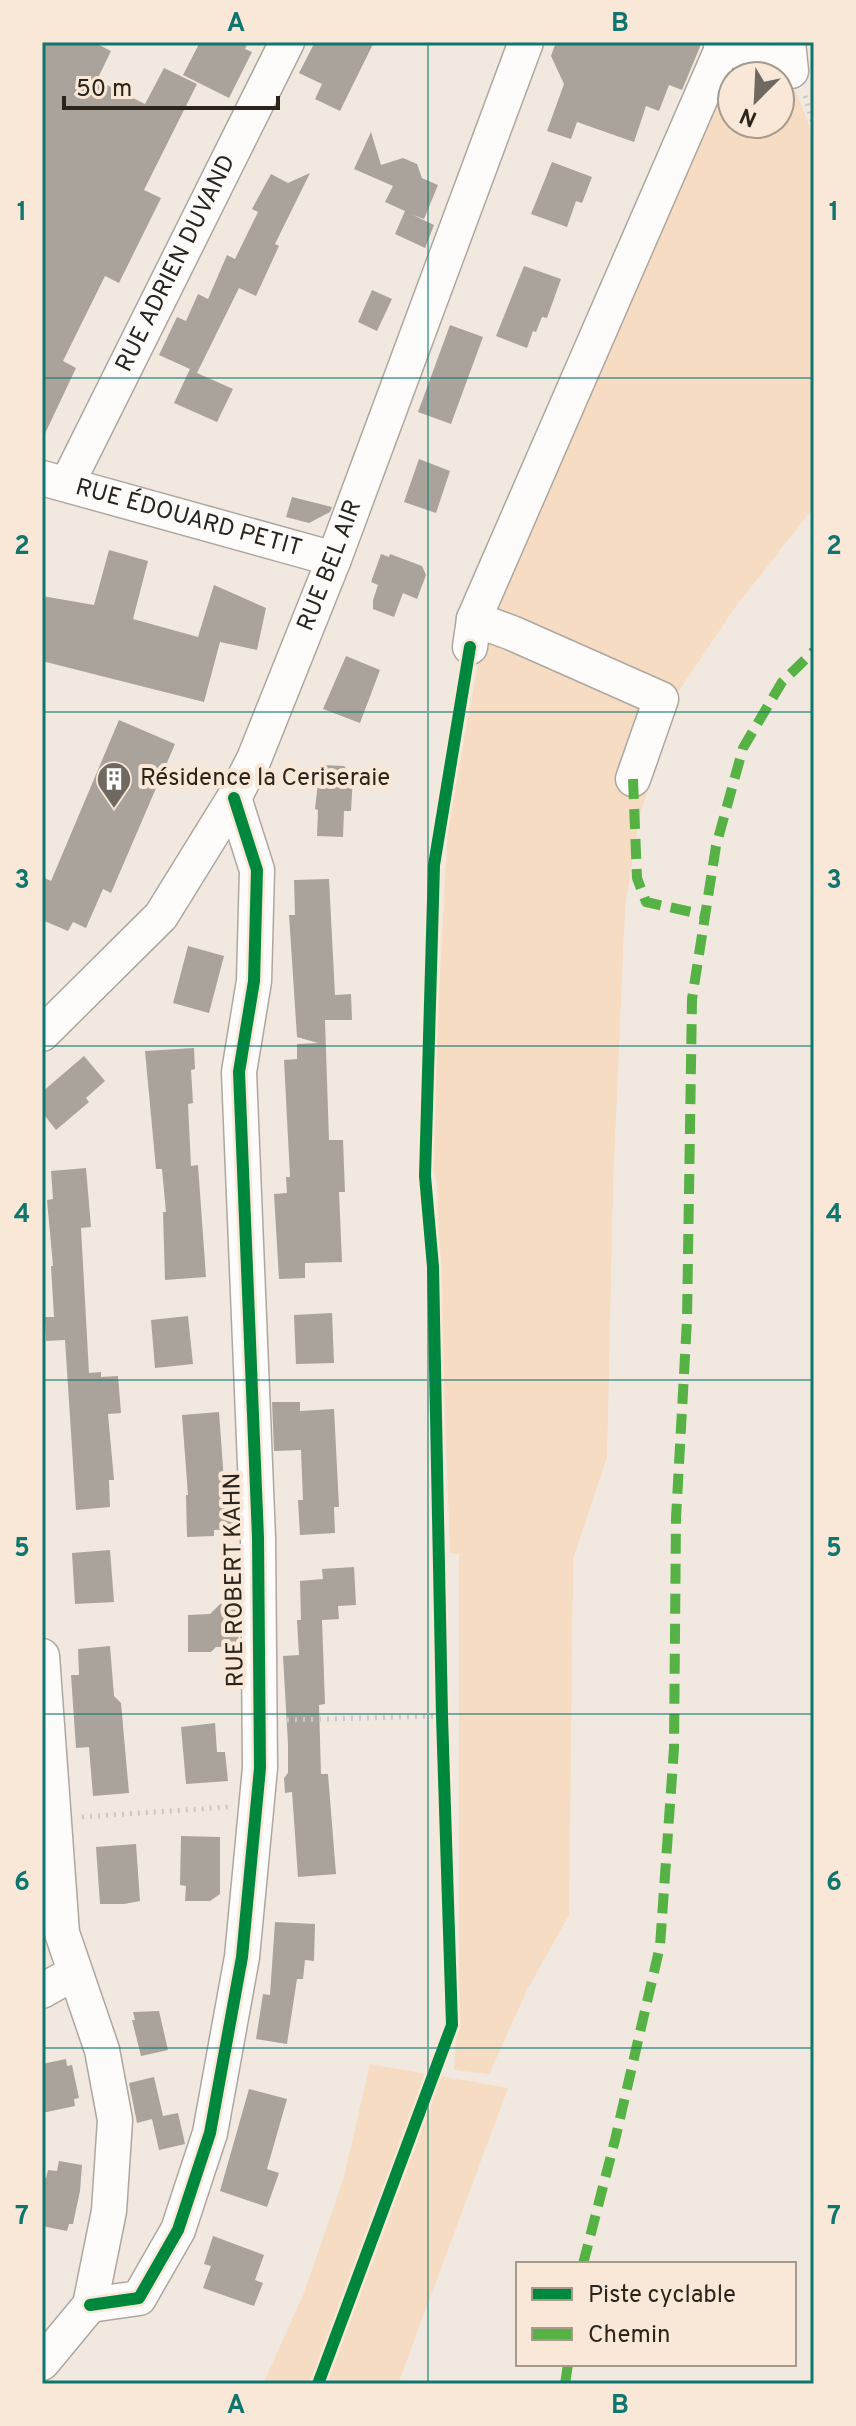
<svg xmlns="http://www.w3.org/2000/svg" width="856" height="2426" font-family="Overpass,sans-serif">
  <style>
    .green { fill: #f5dcc2 }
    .building { fill: #aaa39c }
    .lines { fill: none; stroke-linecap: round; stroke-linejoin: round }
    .minor-casing { stroke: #aea7a0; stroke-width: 37 }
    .path { stroke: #ccc9c5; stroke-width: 5; stroke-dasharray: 2 6; stroke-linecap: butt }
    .minor { stroke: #fdfcfa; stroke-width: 34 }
    .quiet { stroke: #56b245; stroke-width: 10; stroke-dasharray: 20 10; stroke-linecap: butt }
    .cycleway-casing { stroke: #f9e8d7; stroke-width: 17 }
    .cycleway { stroke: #00873e; stroke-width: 12 }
    .grid { fill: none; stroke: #0f766e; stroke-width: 2; stroke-opacity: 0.55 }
    .labels { text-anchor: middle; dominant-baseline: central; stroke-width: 8; stroke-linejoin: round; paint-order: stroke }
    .street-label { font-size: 24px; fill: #2a241d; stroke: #f9e8d7 }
    .poi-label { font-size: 24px; fill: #2a241d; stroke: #f9e8d7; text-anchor: start }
    .neatline { fill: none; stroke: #0f766e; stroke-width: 3 }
    .grid-label { font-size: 26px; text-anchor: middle; font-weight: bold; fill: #0f766e }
  </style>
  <rect width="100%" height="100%" fill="#f1e8df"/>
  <!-- green -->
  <path class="green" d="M724,59L761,76H732V124H780V85L796,92L808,122L814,144V507L736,606L678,692L639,818L625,908L613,1185L607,1457L573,1559L569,1915L528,1988L489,2074L454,2070L459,1988V1554L450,1553L437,1182L430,1160L448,828L487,614Z
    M370,2064L508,2088L398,2384H263L304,2293L344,2177Z"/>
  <!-- building -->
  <path class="building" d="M42,42H93L111,51L97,80L145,104L164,68L197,84L144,190L161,198L119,283L105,276L63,361L76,368L42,440Z
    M200,42H248L245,49L252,52L229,98L183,75Z
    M315,42H374L340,111L315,99L322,84L299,73Z
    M556,42H702L682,90L669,85L659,111L646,106L634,142L577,122L571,139L547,131L564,84L551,56Z
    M371,132L381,165L403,158L417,164L422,178L438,185L424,219L413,215L434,225L425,248L395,234L405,211L385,202L393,186L354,169Z
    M552,162L592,177L582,203L576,201L567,227L531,214Z
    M310,173L275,244L279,246L256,296L239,288L197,373L233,389L217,422L174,403L190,369L159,355L177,317L186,321L198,294L208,299L227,255L235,259L258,212L252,209L271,174L288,183Z
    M524,266L561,279L547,318L542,317L536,332L533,331L527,348L496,336Z
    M372,290L392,299L377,331L358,322Z
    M450,325L483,337L451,424L418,412Z
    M419,459L450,471L436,513L404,502Z
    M292,497L332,507L330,512L309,523L286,517Z
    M109,550L148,561L133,619L198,637L214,585L266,608L257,650L220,642L204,702L42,661V596L94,605Z
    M381,554L389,557L390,554L422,566L426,575L417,599L403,593L394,617L373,609V600L378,585L371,582Z
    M346,656L380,670L360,723L323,709Z
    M119,720L175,744L111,893L103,889L86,928L73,922L68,931L42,920V877L51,881Z
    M320,765L344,766L353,776L351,811H344L343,837L317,836L318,810L315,809Z
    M329,879L335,995L351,994L352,1020H325L329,1140H343L345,1192H339L342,1262L305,1263V1278L279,1279L274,1194L287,1193L286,1177H290L284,1060L297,1059V1044L318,1043L297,1037L289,915H295L294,880Z
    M188,946L224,956L209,1013L173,1003Z
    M194,1048L195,1069L191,1070L193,1103L188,1104L191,1166L198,1165L206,1277L165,1280L163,1212H166L162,1169H156L145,1051Z
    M84,1056L105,1081L86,1098L89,1102L56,1130L42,1112V1092Z
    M86,1168L91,1227L81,1228L89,1373L101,1372V1377L118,1376L121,1413L108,1414L114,1480H109L110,1507L76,1510L65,1340L46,1341L45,1317H54L51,1266H53L47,1200L53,1199L51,1171Z
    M332,1313L334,1363L296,1364L294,1315Z
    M188,1316L193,1364L155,1368L151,1320Z
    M272,1402H300V1411L334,1409L339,1507H334L335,1533L300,1535L298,1500H303L301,1450L274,1451Z
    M219,1412L225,1495L236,1494L238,1529L214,1530V1536L187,1537L186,1495H188L182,1415Z
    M110,1550L114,1602L75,1604L72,1553Z
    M354,1567L356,1605L338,1606L339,1619L322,1620L325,1704L319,1705L321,1774H328L336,1874L298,1877L292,1792L285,1793L284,1778L288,1773V1744L283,1656L299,1655L297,1620H301L300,1581L323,1579L322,1569Z
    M220,1604L237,1605L239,1647H216L211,1652H188V1615L210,1614Z
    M110,1646L114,1696L121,1703L129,1793L93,1796L89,1747L76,1748L71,1675H79L78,1649Z
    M215,1723L217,1752H225L228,1781L186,1784L181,1727Z
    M181,1836L220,1837V1894L210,1901H185L186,1886L180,1885Z
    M136,1844L140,1901L124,1904H100L96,1847Z
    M275,1922L315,1924L314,1961L305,1960L303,1979H297L287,2044L256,2039L263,1994L270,1995Z
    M159,2011L168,2050L141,2056L132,2020H135L133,2012Z
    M66,2059L67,2066L72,2065L79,2098L74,2099L75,2106L42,2113V2064Z
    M154,2077L163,2116L178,2113L185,2144L159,2150L152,2119L137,2123L129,2083Z
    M249,2089L287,2099L267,2169L279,2173L267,2207L220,2191Z
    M59,2161L82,2165L80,2191L73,2224H69L67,2231L42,2226V2177L46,2178L48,2170L57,2171Z
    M213,2236L264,2255L255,2280L263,2283L254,2306L203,2288L211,2266L204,2264Z"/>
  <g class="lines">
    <!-- minor casing -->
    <g class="minor-casing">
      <g id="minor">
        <path d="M721,45L791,71L788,42"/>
        <path id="s1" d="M42,478L334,559"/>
        <path id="s2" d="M67,484L287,42"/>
        <path d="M474,619L512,633L661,699L633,779"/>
        <path d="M470,647L474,619L725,42"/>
        <path id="s3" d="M42,1034L161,916L234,798L254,759L334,559L526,42"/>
        <path d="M42,1656L62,1933L102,2050L115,2120L109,2211L90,2305L42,2363"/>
        <path d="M42,1991L74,1973"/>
        <path d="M90,2305L139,2298L178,2230L210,2133L242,1957L260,1768L258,1538L239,1072L254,981L257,870L234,798"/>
      </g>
    </g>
    <!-- path -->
    <path class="path" d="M805,96L814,127
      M287,1720L442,1716
      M82,1817L228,1807"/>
    <!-- minor -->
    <use href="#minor" class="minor"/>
    <!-- quiet -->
    <path class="quiet" d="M633,779L637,878L646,902L705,915
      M583,2264L615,2140L660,1946L674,1748L676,1518L687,1320L692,999L716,846L743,748L782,682L814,651
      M565,2384L568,2364"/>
    <!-- cycleway casing -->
    <g class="cycleway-casing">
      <path id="cycleway" d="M90,2305L139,2298L178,2230L210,2133L242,1957L260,1768L258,1538L239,1072L254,981L257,870L234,798
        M318,2384L452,2025L442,1716L433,1267L425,1176L434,865L470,647"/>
    </g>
    <!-- cycleway -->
    <use href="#cycleway" class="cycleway"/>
  </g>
  <!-- grid -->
  <path class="grid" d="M428,42V2384M42,378H814M42,712H814M42,1046H814M42,1380H814M42,1714H814M42,2048H814"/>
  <!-- icons -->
  <defs>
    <g id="building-pin" transform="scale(1.8)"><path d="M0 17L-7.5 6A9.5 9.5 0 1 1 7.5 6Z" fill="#706961" stroke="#f9e8d7"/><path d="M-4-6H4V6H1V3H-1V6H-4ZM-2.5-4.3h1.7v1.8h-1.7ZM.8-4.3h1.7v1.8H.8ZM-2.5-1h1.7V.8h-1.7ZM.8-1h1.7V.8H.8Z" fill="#fff"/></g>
  </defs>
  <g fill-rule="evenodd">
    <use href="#building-pin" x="114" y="779"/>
  </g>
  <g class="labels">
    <!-- street labels -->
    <g class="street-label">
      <text stroke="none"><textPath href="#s2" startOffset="246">RUE ADRIEN DUVAND</textPath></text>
      <text stroke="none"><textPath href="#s1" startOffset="152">RUE ÉDOUARD PETIT</textPath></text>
      <text stroke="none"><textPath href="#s3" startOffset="558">RUE BEL AIR</textPath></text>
      <text transform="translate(235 1580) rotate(-91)">RUE ROBERT KAHN</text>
    </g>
    <!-- poi labels -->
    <g class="poi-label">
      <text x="140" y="779">Résidence la Ceriseraie</text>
    </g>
  </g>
  <!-- border -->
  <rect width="856" height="2426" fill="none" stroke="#f9e8d7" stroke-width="88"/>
  <!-- legend -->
  <rect x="516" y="2262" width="280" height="104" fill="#f9e8d7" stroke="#a69a8d" stroke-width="2"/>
  <rect x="532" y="2288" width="40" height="12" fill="#00873e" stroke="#a69a8d" stroke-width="2"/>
  <text x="588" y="2302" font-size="24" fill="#2a241d">Piste cyclable</text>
  <rect x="532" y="2328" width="40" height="12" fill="#56b245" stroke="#a69a8d" stroke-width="2"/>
  <text x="588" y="2342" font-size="24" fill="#2a241d">Chemin</text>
  <!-- north arrow -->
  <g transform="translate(756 100) rotate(204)"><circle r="38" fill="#f9e8d7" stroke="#a69a8d" stroke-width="2"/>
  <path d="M0-6L14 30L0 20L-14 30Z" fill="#706961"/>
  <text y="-12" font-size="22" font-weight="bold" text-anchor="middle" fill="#2a241d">N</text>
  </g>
  <!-- scale -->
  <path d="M64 96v12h214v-12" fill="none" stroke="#2a241d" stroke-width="4"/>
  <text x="76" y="96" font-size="24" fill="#2a241d" stroke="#f9e8d7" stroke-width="6" paint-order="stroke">50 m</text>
  <rect x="44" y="44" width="768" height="2338" class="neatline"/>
  <g class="grid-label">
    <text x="236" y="31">A</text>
    <text x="620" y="31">B</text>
    <text x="22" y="220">1</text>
    <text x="834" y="220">1</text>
    <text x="22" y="554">2</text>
    <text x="834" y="554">2</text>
    <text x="22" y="888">3</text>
    <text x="834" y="888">3</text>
    <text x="22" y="1222">4</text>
    <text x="834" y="1222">4</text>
    <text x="22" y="1556">5</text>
    <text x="834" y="1556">5</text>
    <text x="22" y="1890">6</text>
    <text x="834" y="1890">6</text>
    <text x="22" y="2224">7</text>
    <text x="834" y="2224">7</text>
    <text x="236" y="2413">A</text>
    <text x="620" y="2413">B</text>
  </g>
</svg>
